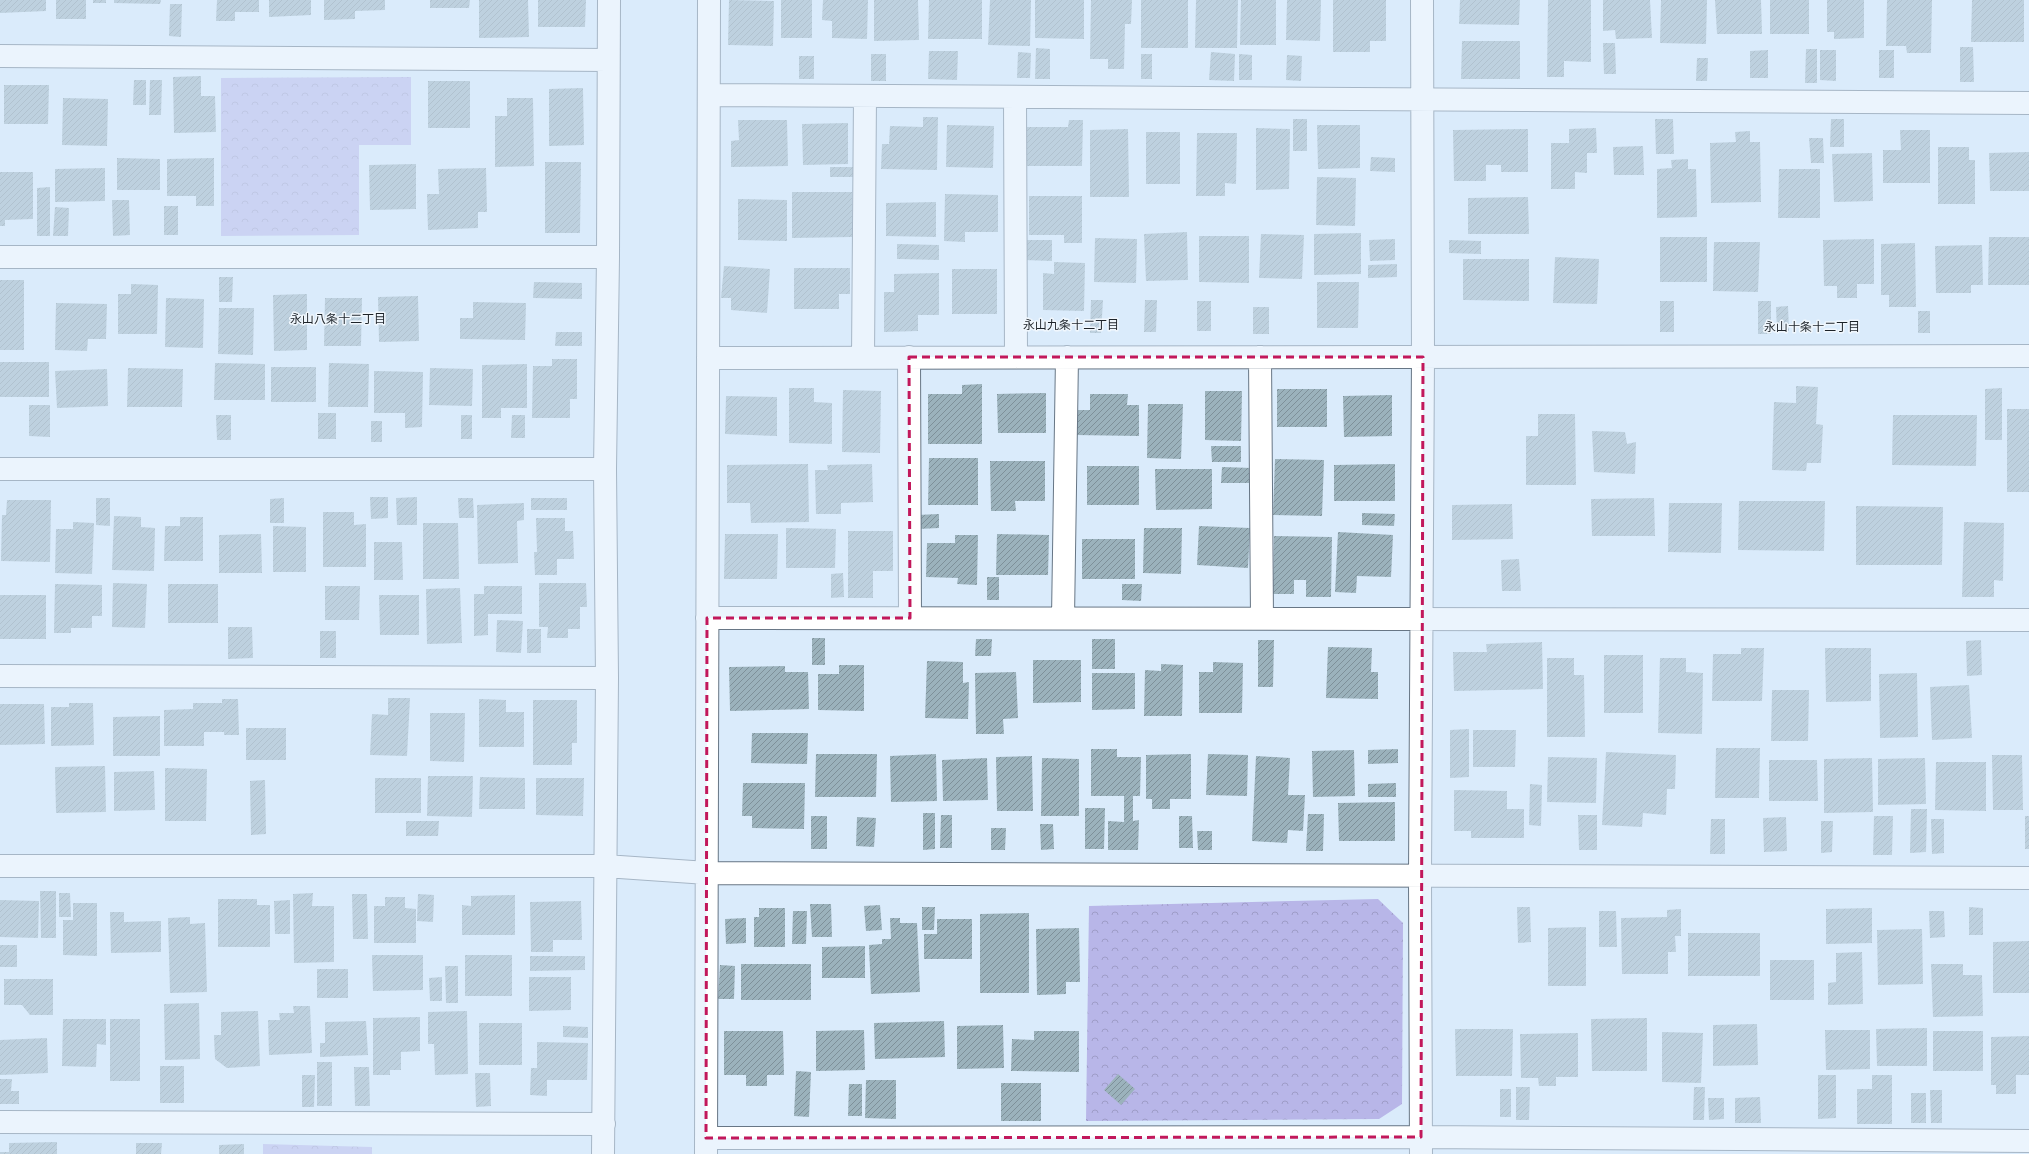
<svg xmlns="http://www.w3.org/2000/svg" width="2029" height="1154" font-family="'Fira Sans Condensed','Noto Sans JP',sans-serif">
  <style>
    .park { fill: url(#park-crowns) }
    .building { fill: url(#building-hatch) }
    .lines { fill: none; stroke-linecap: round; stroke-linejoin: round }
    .street-casing { stroke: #677685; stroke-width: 24 }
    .street { stroke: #fff; stroke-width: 22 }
    .marked { fill: none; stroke: #c2185b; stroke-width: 3; stroke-dasharray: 8 5; stroke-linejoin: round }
    .labels { text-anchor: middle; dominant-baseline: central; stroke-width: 3; stroke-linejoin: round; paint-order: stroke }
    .neighbourhood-label { font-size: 12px; fill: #1d2329; stroke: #f0f7fd }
  </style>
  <defs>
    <pattern id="park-crowns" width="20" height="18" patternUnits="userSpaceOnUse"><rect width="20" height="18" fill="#b8b6e8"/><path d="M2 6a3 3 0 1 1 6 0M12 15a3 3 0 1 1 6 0" fill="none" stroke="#9e9cc7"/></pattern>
    <pattern id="building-hatch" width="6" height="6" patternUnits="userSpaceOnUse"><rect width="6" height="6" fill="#9bb2bc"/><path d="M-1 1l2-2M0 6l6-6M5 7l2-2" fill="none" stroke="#7e9099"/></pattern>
  </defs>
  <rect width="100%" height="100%" fill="#daebfb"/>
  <!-- park -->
  <path class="park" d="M411,77V145H359V235L221,236V78Z
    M1378,899L1403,923L1402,1104L1379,1119L1086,1121L1089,906Z
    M263,1144L372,1147V1154H263Z"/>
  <!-- building -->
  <path class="building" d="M0,0H46V11L0,13Z
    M56,0H86V19H56Z
    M93,0H106V3H93Z
    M114,0H161L160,4L114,3Z
    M217,0H259V12H235V21H216Z
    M269,0H311V15L269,17Z
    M324,0H385V10L355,11V19L324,20Z
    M430,0H470L469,8H430Z
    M479,0H528L529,37L479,38Z
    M538,0H586L585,27H538Z
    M729,0L774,1L773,46L728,45Z
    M781,0H812V38H781Z
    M823,0H868L867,39L832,38V21L822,20Z
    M874,0H918L919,40L874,41Z
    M929,0H982V39H928Z
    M990,0H1031L1030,46L988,45Z
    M1035,0H1084V39L1035,38Z
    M1091,0H1132L1131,24H1125L1124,69H1108V59H1090Z
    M1141,0H1188V48H1141Z
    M1196,0H1238L1237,48H1195Z
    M1241,0H1276V45H1240Z
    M1287,0H1321L1320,41L1286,40Z
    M1333,0H1386V41H1370V52H1333Z
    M1460,0H1520L1519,25L1459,24Z
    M1548,0H1591V62L1564,61V77H1547Z
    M1603,0H1650L1652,38L1616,39L1615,30L1603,31Z
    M1661,0H1707L1706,44L1660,43Z
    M1715,0H1761L1762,34H1717Z
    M1770,0H1809V34H1770Z
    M1827,0H1864V38L1834,39V32H1827Z
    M1887,0H1932L1931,53H1907L1906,46H1886Z
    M1972,0H2024V42H1971Z
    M170,4H182L181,37L169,36Z
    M1462,41H1520V79H1461Z
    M1603,43H1615L1616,74H1604Z
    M1960,47H1973L1974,82H1960Z
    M1036,48L1050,49V79H1035Z
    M1806,49H1817V83H1805Z
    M1768,50V78H1750V51Z
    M1820,50H1836V81L1820,80Z
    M1879,50H1894V78H1879Z
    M929,51H958L957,80L928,79Z
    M1018,52L1031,53L1030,78H1017Z
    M1211,52L1235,54L1234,81L1209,80Z
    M871,54H886V81H871Z
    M1141,54H1152V79H1141Z
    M1239,54L1252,55V80H1239Z
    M1287,55L1302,56L1301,81L1286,80Z
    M799,56H814V79H799Z
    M1697,58H1708L1707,81H1696Z
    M201,76V96H215L216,132L174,133L173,77Z
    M134,80H146V105H133Z
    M150,80H162L161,115H149Z
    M428,81H470V128H428Z
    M4,85H49L48,124H4Z
    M583,88L584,145L549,146V89Z
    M63,98L108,99L107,146L62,145Z
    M507,98H533L534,166L495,167V116H507Z
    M923,117H938L937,170L881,169L882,144H889L890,126L923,127Z
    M1293,119H1307V151H1293Z
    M1655,119H1673L1674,154H1656Z
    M1831,119H1844V147H1830Z
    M738,120H787L788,166L731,167V141L739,140Z
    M1069,120H1083L1082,166H1026L1027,127H1068Z
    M848,123V164L803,165L802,124Z
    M947,125L994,126L993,168L946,167Z
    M1317,125H1360V168L1318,169Z
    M1256,128L1290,129L1289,189L1256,190Z
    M1596,128L1597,153H1587V173L1575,172V189H1551V143H1569V129Z
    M1128,129L1129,197H1090V130Z
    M1528,129V172H1501V165H1486V181H1454L1453,130Z
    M1900,130H1930V183H1883V150H1901Z
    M1750,131V142H1760L1761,202L1711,203L1710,143L1736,142L1735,132Z
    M1146,132H1180V184H1146Z
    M1197,133H1237L1236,184L1225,183V196H1196Z
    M1809,138H1823L1824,163H1811Z
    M1643,146L1644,175H1614L1613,147Z
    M1938,147H1969V160H1975V204H1938Z
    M2029,152V191H1990L1989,153Z
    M1872,153L1873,201L1834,202L1832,154Z
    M1371,157L1395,158V172L1370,171Z
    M117,158L160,159V190H117Z
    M214,158V206H196V196H167V159Z
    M1688,159V169H1696L1697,217L1657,218V169L1672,168L1671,160Z
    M545,162H581L580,233H545Z
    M416,164V209L370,210L369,165Z
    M830,167H856V177H830Z
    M105,168V201L55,202V169Z
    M486,168L487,212H478V228L428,230L427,194H439L438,169Z
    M1779,169H1820V218H1778Z
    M0,172H33V219L5,220V226H0Z
    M1317,177L1356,178L1355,226L1316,225Z
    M50,187V236H37V188Z
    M792,192H852V237L792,238Z
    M945,194L998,195V232H965V242L944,241Z
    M1029,196H1082V243H1064V235H1029Z
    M1528,197L1529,234H1468V198Z
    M738,199L787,200V241L738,240Z
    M112,200H129L130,235L113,236Z
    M936,202V237L886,236V203Z
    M164,206H178V235H164Z
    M55,207L69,208L68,236H53Z
    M1187,232L1188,280L1146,281L1144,234Z
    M1361,233V274L1314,275V234Z
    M1261,234L1304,235L1302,279L1259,278Z
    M1199,236H1249V283L1199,282Z
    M1660,237H1707V282H1660Z
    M1989,237H2029V285H1988Z
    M1095,238L1137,239L1136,283L1094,282Z
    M1395,239V260L1370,261L1369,240Z
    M1874,239V284H1857V298H1837V286H1824L1823,240Z
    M1024,240H1052V261L1024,260Z
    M1449,240L1481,241V254L1449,253Z
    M1714,242H1760L1758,292L1713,291Z
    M1915,243L1916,307H1889V295H1881V244Z
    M897,244L939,245V260L897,259Z
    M1982,245L1983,285H1971V293H1936L1935,246Z
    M1555,257L1599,259L1597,304L1553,303Z
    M1463,259H1529V301L1463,300Z
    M1054,262L1085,263L1084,311L1043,310V273L1054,274Z
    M1397,264V277L1368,278V265Z
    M724,266L770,269L767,313L731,310V298H721Z
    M794,268H850V294H839V309H794Z
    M952,269H997V314H952Z
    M939,273V315H918V331L884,332V292H894V274Z
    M219,277H233L232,302H219Z
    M0,280H24V350H0Z
    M534,282L582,283V299L533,298Z
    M1317,282H1359L1358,328H1317Z
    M131,284L158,285L157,334H118V294H131Z
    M307,294V350L274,351L273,295Z
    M418,296L419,341L379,342L378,297Z
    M166,298L204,299L203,348L165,347Z
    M325,298H362L361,346H324Z
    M1091,300H1103L1101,333H1090Z
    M1145,300H1157L1156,332H1144Z
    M1197,301H1211V331H1197Z
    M1660,301H1674V332H1660Z
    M1758,301H1771V334H1758Z
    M473,302L526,303L525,340L460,339V318H473Z
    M56,303L107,304L106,339H88L87,351L55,350Z
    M1788,306L1789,331H1777L1776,307Z
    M1253,307H1269V334H1253Z
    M219,308H254L253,355L218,354Z
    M1918,311H1930V333H1918Z
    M556,332H582V346H555Z
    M552,359H577V399H570V418H532L533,366H552Z
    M0,362H49V397H0Z
    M215,363L265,364V400H214Z
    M329,363L369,364L368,407H328Z
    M527,364V408H501V418H482V365Z
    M271,367H316V402H271Z
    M128,368L183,369L182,407H127Z
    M430,368L473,369L472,406L429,405Z
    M107,369L108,406L57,408L55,371Z
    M374,371L423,372L422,427L405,428V413H374Z
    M982,384V444H928V394H962V385Z
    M1796,386L1818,387L1816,424L1823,425L1821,463H1807L1806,471L1772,470L1774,402L1796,403Z
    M789,388H814V402L832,403V444L789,443Z
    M2002,388V440H1985V389Z
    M1277,389H1327V427H1277Z
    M843,390L881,391L880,453L842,452Z
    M1205,391H1242L1241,441L1205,440Z
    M1046,393V433H998L997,394Z
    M1090,394H1128L1127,405H1139V436L1075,435L1076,410H1090Z
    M1392,395V436L1344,437L1343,396Z
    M726,396L777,397V436L725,434Z
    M1148,404H1183L1181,459L1147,458Z
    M29,405H50V437L29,436Z
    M2007,409H2029V492H2007Z
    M318,413H336V439H318Z
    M1538,414H1575L1576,485H1526V436H1538Z
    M216,415H231V440H217Z
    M461,415H472V439H461Z
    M512,415H525V438H511Z
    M1893,415H1977L1976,466L1892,465Z
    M371,421H382V442H371Z
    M1592,431L1625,432L1627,444L1636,442L1635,474L1594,472Z
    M1211,446H1241V462H1212Z
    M929,458H978V505H928Z
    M1275,459L1324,460L1322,516L1273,515Z
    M990,461H1045V501H1015L1016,511H991Z
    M808,464L809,522L751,523L750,503H727V465Z
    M872,464L873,502L841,503V514H816L815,470H828L827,465Z
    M1395,464V501H1334V465Z
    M1087,466H1139V505H1087Z
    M1222,467L1252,468L1251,483H1221Z
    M1155,469H1212V509L1156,510Z
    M370,497H388V518L371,519Z
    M417,497V525H397L396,498Z
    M96,498H110V526L96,525Z
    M284,498V523H270V499Z
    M458,498H473L474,518H459Z
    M531,498H567V510H531Z
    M1654,498L1655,536H1592L1591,499Z
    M7,500H51L50,562L1,561L2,515H6Z
    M1739,501H1825L1824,551L1738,550Z
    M524,503V520L517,521L518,563L478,564L477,505Z
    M1669,503H1722L1721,553L1668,552Z
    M1512,504L1513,539L1452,540V505Z
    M1856,506L1943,507L1942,565H1856Z
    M323,512H354V525L366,524V567H323Z
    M1362,513L1395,514L1394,526L1362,525Z
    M939,514V528L918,529L917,515Z
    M114,516L141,517V527L155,528L154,571L112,570Z
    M180,517H203V561H164L165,526H180Z
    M536,518H565V531H573L574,559H557V575H535L534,552H537Z
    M73,522L94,523L92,574L55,573L56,529H73Z
    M1964,522L2004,523L2003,581L1994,580V597H1962Z
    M423,523H458L459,579H423Z
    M273,526L306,527V572H273Z
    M1199,526L1250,528L1248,568L1197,565Z
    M786,528L836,529L835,568H786Z
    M1144,528H1182L1181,574L1143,573Z
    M848,531H893V571H873V598H848Z
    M1338,532L1393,535L1391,577L1357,576L1356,593L1335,592Z
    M261,534L262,573H219V535Z
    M725,534H778L777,579H724Z
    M997,534L1049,535L1048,575H996Z
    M955,535H978L977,585L957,584L958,578L926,577L927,543H955Z
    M1274,536L1332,537L1331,597H1306V580H1294V594H1273Z
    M1082,539H1135V579H1082Z
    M374,542H402L403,580H374Z
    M1519,559L1521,591H1502L1501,560Z
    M843,573L844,597L831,598V574Z
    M987,577H999V600H987Z
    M113,583L147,584L145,628L112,627Z
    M539,583H586L587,607H580V629H568V638H547L548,627H539Z
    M55,584L102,585V616H92V628H71V633H54Z
    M168,584H218V623H168Z
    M1122,584H1142L1141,601L1122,600Z
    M325,586H360L359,620H325Z
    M484,586H522V614H488V635L474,636V594H484Z
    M460,588L462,643L427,644L426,589Z
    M0,595H46V639H0Z
    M379,595H419V635H380Z
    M497,620L523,621L521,653L496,652Z
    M228,627H252L253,658L228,659Z
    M527,629H541V653H527Z
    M320,631H336V658H320Z
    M812,638H825V665H812Z
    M976,639H992L991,656H975Z
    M1092,639H1115V669H1092Z
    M1258,640H1274L1273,687H1258Z
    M1981,640L1982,675L1967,676L1966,641Z
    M1542,642L1543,689L1454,691L1453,652H1487L1486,644Z
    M1328,647L1372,648L1371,672H1378V699L1326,698Z
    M1741,648H1764L1762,701H1712L1713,654H1741Z
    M1825,648H1871V701L1826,702Z
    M1604,655H1643V713H1604Z
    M1547,658H1574V675H1584L1585,737H1547Z
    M1660,658H1686V672L1703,673L1702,734L1658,733Z
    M1033,660H1081V702L1033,703Z
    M927,661L963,662V683L969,682L968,719L925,718Z
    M1213,662L1243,663L1242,713H1199V672H1213Z
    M1161,664L1183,665L1182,716H1144L1145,670L1161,671Z
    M839,665H864V711L818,710V674H839Z
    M785,666V672H808L809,709L730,711L729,667Z
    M1016,672L1018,718L1003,719L1004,734H976L975,673Z
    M1092,673H1135V709L1092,710Z
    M1917,673L1918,737L1880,738L1879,674Z
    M1969,685L1972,738L1932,740L1930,687Z
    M1772,690H1809L1808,741H1771Z
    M388,698H410L407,756L370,755L372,714L388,715Z
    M222,699H238L239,735H224V732H204V746H164V710L193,709V703H222Z
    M479,699L506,700V712H524V747H479Z
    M533,700H577V743H572V765H533Z
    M69,703H93L94,745L51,746V707H69Z
    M0,704H44L45,744L0,745Z
    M430,713H465L464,762L430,761Z
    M160,716V756H113V717Z
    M246,728H286V760H246Z
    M1469,729V777L1450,778V730Z
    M1473,730H1516L1515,767H1473Z
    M752,733H808L807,764L751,763Z
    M1716,748H1760L1759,798H1715Z
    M1091,749H1117V757H1141L1140,796H1133V821L1139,820L1138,850H1108V821L1124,822V796H1091Z
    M1398,749V763L1368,764V750Z
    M1354,750L1355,796L1313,797L1312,751Z
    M1606,752L1676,755L1675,789H1667L1666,815L1643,813L1642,827L1602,825Z
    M816,754H877L876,797H815Z
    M936,754L937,801L891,802L890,756Z
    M1191,754V799H1170V809H1152V799H1146V755Z
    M1208,754L1248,755L1247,796L1206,795Z
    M1992,755H2022L2023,810H1993Z
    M1032,756L1033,811H997L996,757Z
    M1256,756L1290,758L1288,795H1305L1303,831L1288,830L1287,843L1252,841Z
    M1548,757L1597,758L1596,803L1547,802Z
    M987,758L988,800L943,801L942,760Z
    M1042,758L1079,759V816H1041Z
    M1872,758L1873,812L1824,813V759Z
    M1925,758L1926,804L1878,805V759Z
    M1769,760H1817L1818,801H1769Z
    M1936,762H1986V811L1935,810Z
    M105,766L106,812L56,813L55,767Z
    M165,768L207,769L206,821H165Z
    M154,771L155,810L114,811V772Z
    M428,776H473L472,817L427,816Z
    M480,777L525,778V809H479Z
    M375,778H421V813H375Z
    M536,778H584L583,816L536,815Z
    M265,780L266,834L251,835L250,781Z
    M743,783H805L804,829L752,828V816H742Z
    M1396,783V797H1368V784Z
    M1530,784L1542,785L1541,826L1529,825Z
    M1454,790L1507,791V809H1524V838H1471V831H1454Z
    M1395,802V841H1339L1338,803Z
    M1085,808H1105L1104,849H1085Z
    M1911,809H1927L1926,852L1910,853Z
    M923,813H935V849L923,850Z
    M1308,814H1324L1323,851H1306Z
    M941,815H952V848H940Z
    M1578,815H1597V850H1579Z
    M811,816H827V849H811Z
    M1179,816H1192L1193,848H1179Z
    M1874,816H1893L1892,855H1873Z
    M2025,816H2029V849H2025Z
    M857,817L876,818L874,847L856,846Z
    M1786,817L1787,851L1764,852L1763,818Z
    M1711,819H1725V854H1710Z
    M1931,819H1944V853L1932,854Z
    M406,821H439L438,836H406Z
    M1821,821H1833L1832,852L1821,853Z
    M1040,824H1053L1054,849L1041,850Z
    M991,828H1006L1005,850H991Z
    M1197,831H1212V850H1198Z
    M40,891H56V938H41Z
    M59,893H70L71,917H59Z
    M313,893L312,906H334V962L294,963L293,894Z
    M352,894H367L368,939H353Z
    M418,894L434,895L433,922L417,921Z
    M515,895V935H462V905L471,906V896Z
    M385,897H405V908L416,909V943H374V906H385Z
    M218,899H257V905H270V947H218Z
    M0,900L39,901L38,938L0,937Z
    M290,900V934H275L274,901Z
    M581,901L582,940H553V952H531L530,902Z
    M73,903H97V956L63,955V920H73Z
    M810,904H831L832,937H812Z
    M880,905L882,930L866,931L864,906Z
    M922,907H935L934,930H922Z
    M1517,907H1530L1531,942L1518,943Z
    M1969,907L1983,908V935H1969Z
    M759,908H785V947H754V917H759Z
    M1872,908V943L1826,944V909Z
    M1681,909V936H1675L1676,952H1668V974H1622L1621,918L1667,917V910Z
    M793,911H807L806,944H792Z
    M1599,911H1616L1617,947H1599Z
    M1929,911H1944L1945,937L1930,938Z
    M110,912H124V922L161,921V952L111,953Z
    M1029,913V993H980V914Z
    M190,917V924L205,923L207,992L170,993L168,918Z
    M746,918V943L726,944L725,919Z
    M890,918H900V923H917L920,992L871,994L869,945L882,944V939H891Z
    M937,919H972V959H924V934H937Z
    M1586,927V986H1548V928Z
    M1079,928L1080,982H1066V994L1037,995L1036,929Z
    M1922,929L1923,984L1878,985L1877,930Z
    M1688,933H1760V976H1688Z
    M2029,941V993H1993V942Z
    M0,945H17V967H0Z
    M865,946V978H822V947Z
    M1862,952L1863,1004L1828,1005V983L1836,982V953Z
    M372,955H423V990L373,991Z
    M465,955H512V996H465Z
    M530,956H585V970L530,971Z
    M1770,960H1814V1000H1770Z
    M741,964H811V1000H741Z
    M1931,964H1963V975H1982L1983,1016L1933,1017Z
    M720,965L735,966L734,999H718Z
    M445,966H458V1003H446Z
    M317,969H348V998H317Z
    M442,977V1001H430L429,978Z
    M529,977H571V1010L529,1011Z
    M4,979H53V1015H30L22,1005H4Z
    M199,1003L200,1059L165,1060L164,1004Z
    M293,1006H310L312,1053L269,1055L268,1020H280L279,1013H294Z
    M258,1011L260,1066L227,1068L215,1059L214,1035H221V1012Z
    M467,1011L468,1074L435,1075L434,1044H428V1012Z
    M420,1017V1051L401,1052V1070H390V1075H373V1018Z
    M1647,1018V1071H1592L1591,1019Z
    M63,1019H106V1045L97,1044L96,1067L62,1066Z
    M110,1019H140V1081H110Z
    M366,1021L368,1055L320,1057V1043H325V1022Z
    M944,1021L945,1057L875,1059L874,1023Z
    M479,1023H522V1065H479Z
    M1757,1024L1758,1065L1713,1066V1025Z
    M1003,1025L1004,1068L957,1069V1026Z
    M563,1026L588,1027V1038L563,1037Z
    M1927,1028V1066H1877L1876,1029Z
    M1455,1029H1513L1512,1076H1456Z
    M864,1030L865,1070L816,1071V1031Z
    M1825,1030H1870V1069L1826,1070Z
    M724,1031H783L784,1075H767V1086H746V1075H724Z
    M1034,1031H1079V1072L1011,1071L1012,1039L1034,1040Z
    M1933,1031H1983V1071H1933Z
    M1662,1032L1703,1033L1701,1083L1662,1082Z
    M1578,1033V1077H1556V1086H1539L1538,1078H1521L1520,1034Z
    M2029,1036V1075H2016V1094H1996V1085H1991V1037Z
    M47,1038L48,1073L0,1075V1040Z
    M537,1042L588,1043L587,1080H547V1096L530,1095L531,1068H537Z
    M317,1062H332V1106H317Z
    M160,1066H184V1103H160Z
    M354,1067H369L370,1106H355Z
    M796,1071L811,1072L809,1117L794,1116Z
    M475,1073H490L491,1106L476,1107Z
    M1118,1074L1135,1089L1121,1105L1104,1090Z
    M302,1075H315L314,1107H302Z
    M1818,1075H1836V1118L1818,1119Z
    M1872,1075H1892V1124H1857V1089H1872Z
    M0,1079H12L11,1091H19V1104H0Z
    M866,1080H896V1119L865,1118Z
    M1001,1083H1041V1121H1001Z
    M849,1084H862V1116H848Z
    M1516,1087H1530L1529,1120H1516Z
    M1694,1087H1705L1704,1120H1693Z
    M1500,1089H1511V1117H1500Z
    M1930,1090H1942V1123H1931Z
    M1911,1093H1926V1123H1911Z
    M1760,1097L1761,1123H1735V1098Z
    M1708,1098H1724V1119L1709,1120Z
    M57,1142V1154H0V1152H9V1143Z
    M136,1143H162L161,1154H136Z
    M244,1144V1154H219V1145Z"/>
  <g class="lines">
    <!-- street casing -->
    <g class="street-casing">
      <path id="street" d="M0,56L608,60
        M709,95L2029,103
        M1015,97L1016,357
        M0,257H608
        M909,357L910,618
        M1260,357L1262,618
        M708,358L2029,356
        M863,358L865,97
        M0,469H605
        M707,618L2029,620
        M1063,618L1067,357
        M0,676L607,678
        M0,866H605L707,873L2029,878
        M0,1122L604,1124
        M706,1138L1421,1137L2029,1141
        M603,1154L607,678L605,469L608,257L609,0
        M706,1154L709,0
        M1421,1154L1420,876L1423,357L1422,0"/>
    </g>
    <!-- street -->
    <use href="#street" class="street"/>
  </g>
  <!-- marked area -->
  <path d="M0 0H2029V1154H0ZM909,357H1423L1421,1137L706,1138L707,618H910Z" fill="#daebfb" fill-opacity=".55" fill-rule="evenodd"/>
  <path class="marked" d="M909,357H1423L1421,1137L706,1138L707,618H910Z"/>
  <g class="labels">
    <!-- neighbourhood labels -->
    <g class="neighbourhood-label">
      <text x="338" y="319">永山八条十二丁目</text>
      <text x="1071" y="325">永山九条十二丁目</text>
      <text x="1812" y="327">永山十条十二丁目</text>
    </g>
  </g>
</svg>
